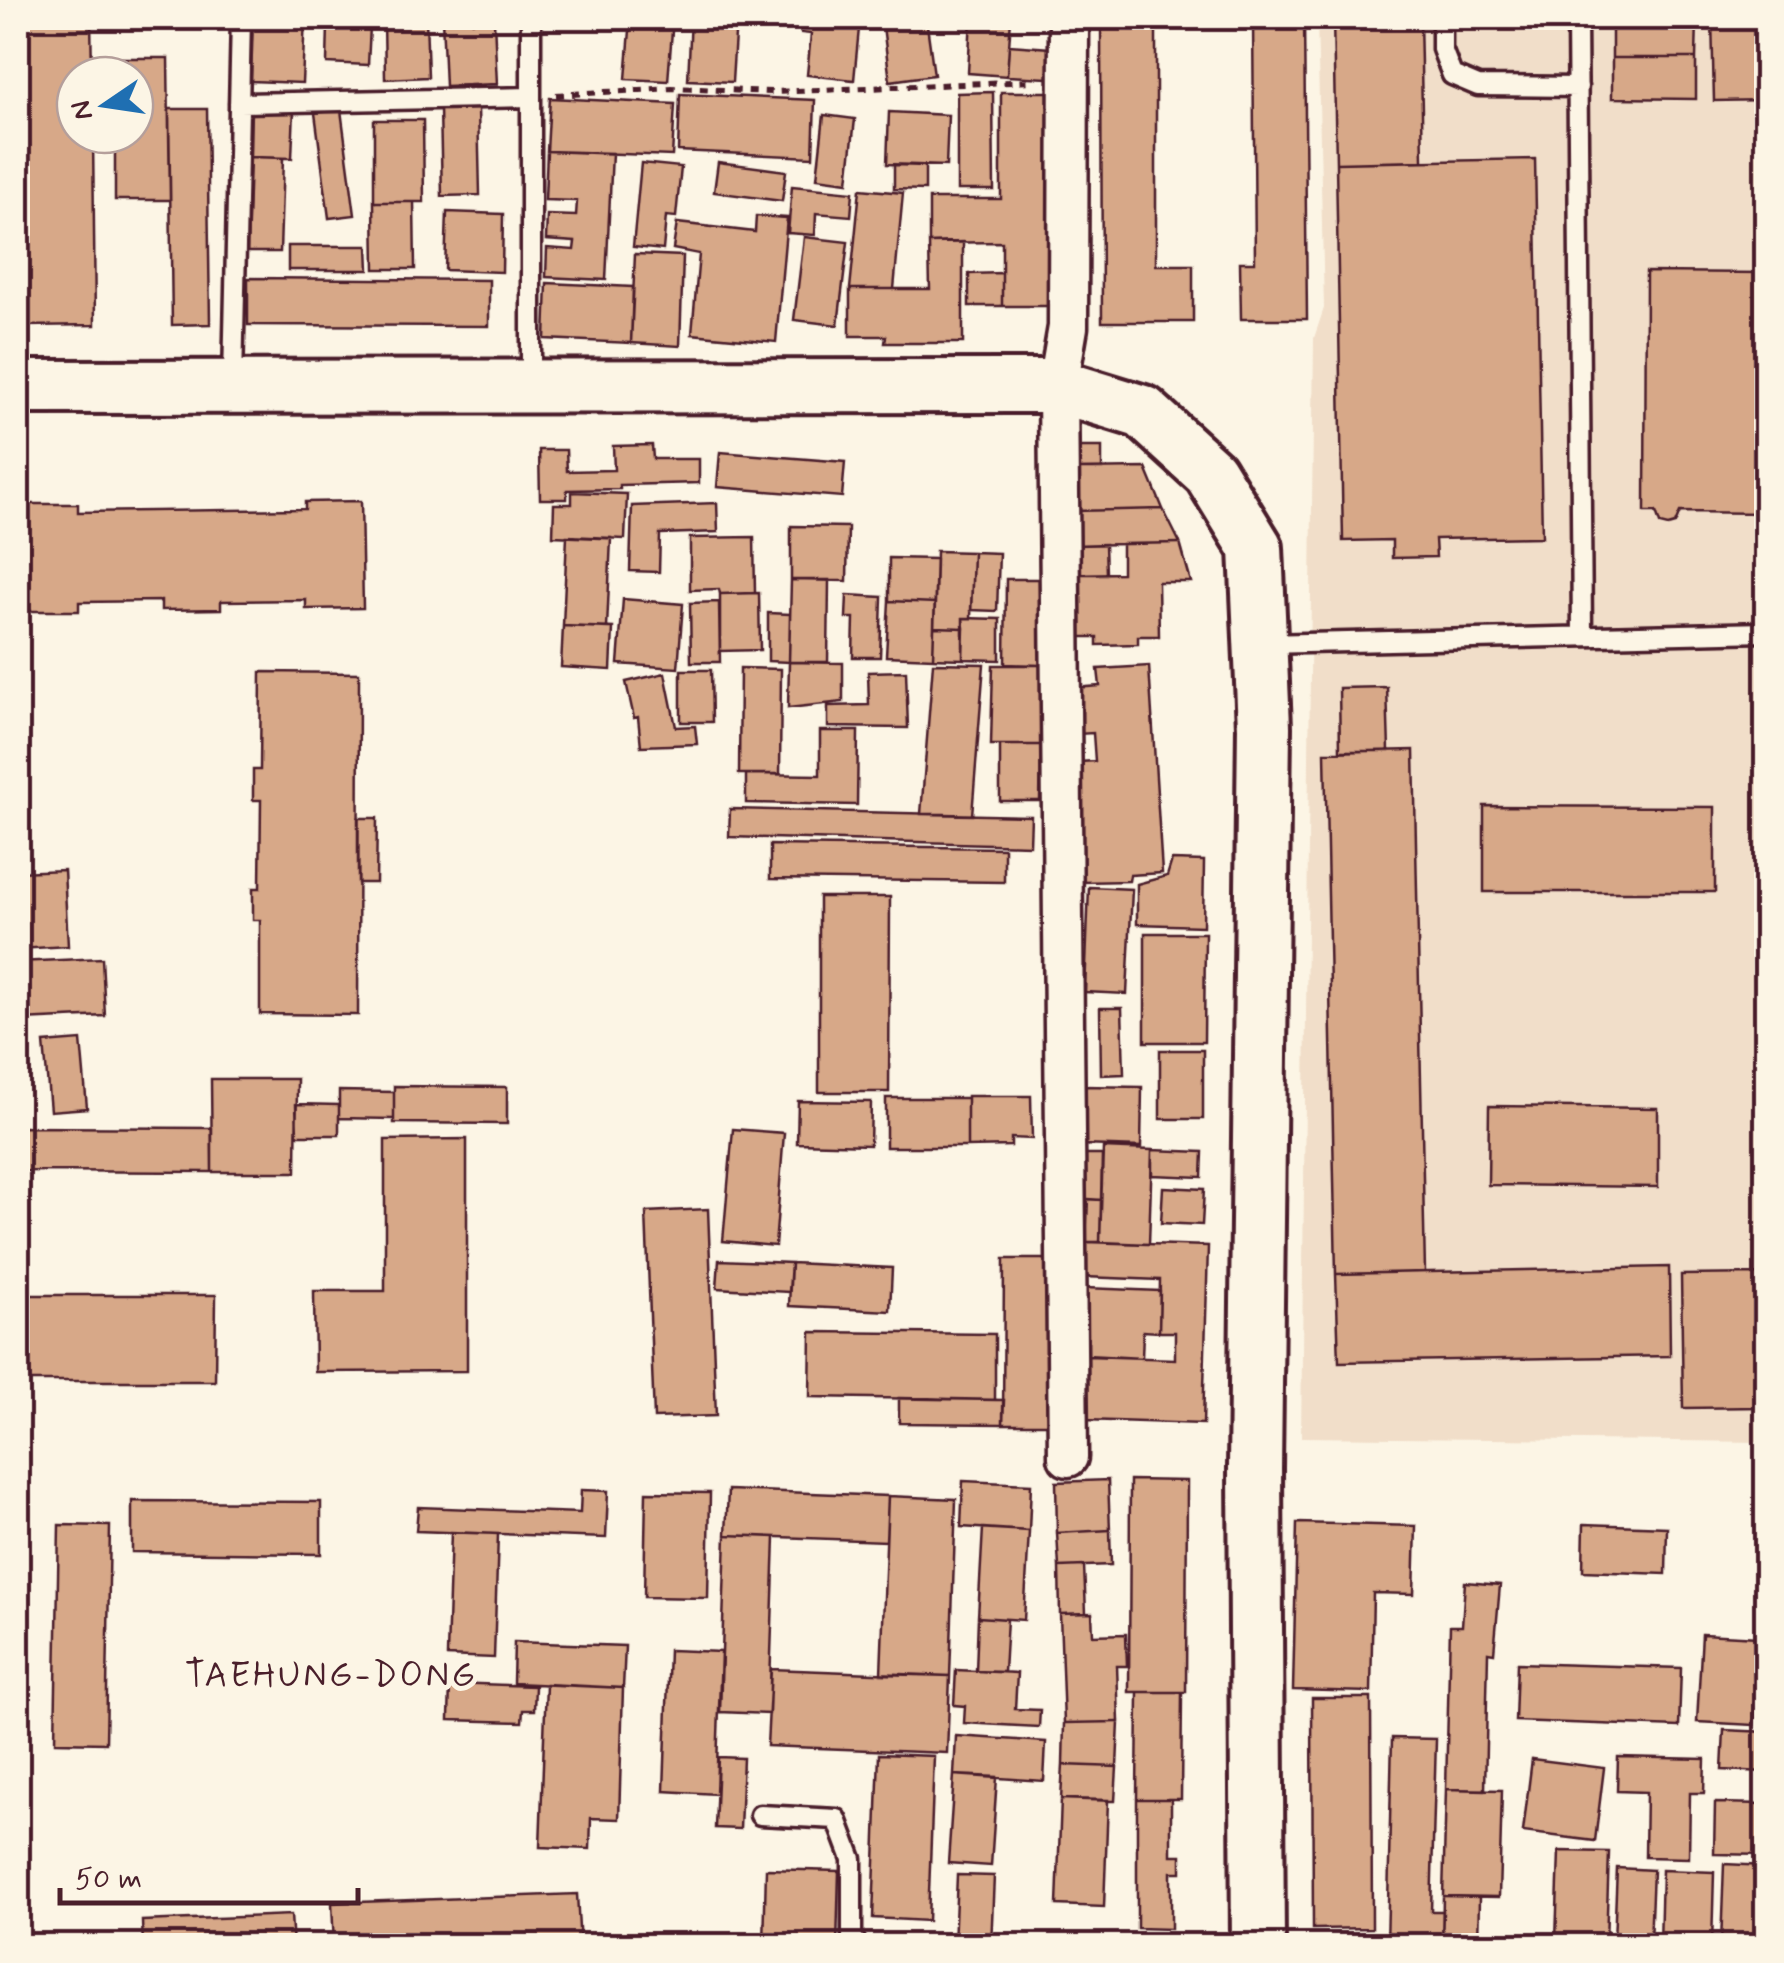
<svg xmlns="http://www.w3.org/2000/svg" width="1784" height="1963" font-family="Mynerve,sans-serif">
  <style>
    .built { fill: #f1dec9 }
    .building { fill: #d7a888; stroke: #4a1f2b; stroke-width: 2.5 }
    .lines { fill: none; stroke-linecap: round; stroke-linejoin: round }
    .lane-casing { stroke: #4a1f2b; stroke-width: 25 }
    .street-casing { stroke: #4a1f2b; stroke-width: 45 }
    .secondary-casing { stroke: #4a1f2b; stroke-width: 60 }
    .path { stroke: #4a1f2b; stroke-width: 6; stroke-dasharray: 8 8; stroke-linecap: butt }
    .lane { stroke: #fcf5e5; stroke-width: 18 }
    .street { stroke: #fcf5e5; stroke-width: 38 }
    .secondary { stroke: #fcf5e5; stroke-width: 52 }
    .labels { text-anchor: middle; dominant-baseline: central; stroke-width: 10; stroke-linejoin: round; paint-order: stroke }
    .quarter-label { font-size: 35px; letter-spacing: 2.5px; fill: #4a1f2b; stroke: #fcf5e5 }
  </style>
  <rect width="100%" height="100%" fill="#fcf5e5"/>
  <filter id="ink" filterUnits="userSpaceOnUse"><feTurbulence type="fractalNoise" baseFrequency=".01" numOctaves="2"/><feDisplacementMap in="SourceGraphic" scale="20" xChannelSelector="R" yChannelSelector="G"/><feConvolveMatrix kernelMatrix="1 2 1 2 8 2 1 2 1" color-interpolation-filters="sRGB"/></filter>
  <g filter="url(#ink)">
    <!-- built -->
    <path class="built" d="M1317,18H1766V1442L1301,1437L1314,338L1324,308Z"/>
    <!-- building -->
    <path class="building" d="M20,18H91L92,75H75V135H93L95,325L24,326Z
      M253,18H305L302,83L251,81Z
      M324,18H374V26L324,24Z
      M384,18H426L428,77L385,79Z
      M442,18H473V22L494,21L497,84L445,86Z
      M631,18H673L668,81L626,79Z
      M691,18H736L732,82L688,80Z
      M802,18H860L854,80L807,75L811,34L801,33Z
      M882,18H926L934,75L890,81Z
      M971,18H1011L1007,76L968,73Z
      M1101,18H1156V265H1193V322H1102Z
      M1253,18H1304L1307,319H1241L1240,262H1255Z
      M1333,18H1420L1423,161L1336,163Z
      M1612,18H1697L1696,58H1612Z
      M1712,18H1766V100L1714,101Z
      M328,24L370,26L368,65L327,63Z
      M1009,45L1050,48L1048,78L1007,76Z
      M114,58H168L170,200H115V135H135V75H114Z
      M1612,58H1696V99L1612,98Z
      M993,92L994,190H957V93Z
      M1001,92H1048L1049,306H1002V242L929,243V199H1001Z
      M680,94L815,100L813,157L678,151Z
      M550,98L675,104L672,156L547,151Z
      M251,107L294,108L292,158L250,157Z
      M440,108H478L480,195L442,196Z
      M169,109H207L210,324L172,325Z
      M341,110L355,215L329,218L315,113Z
      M889,112L948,115L946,166L887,164Z
      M824,115L855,119L848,182L817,178Z
      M374,120H423L424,202H374Z
      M547,151L612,153L606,280L546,277L547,248L574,250L575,242L546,240L547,215L576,216L577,201L545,200Z
      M250,157L283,158L280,252H247Z
      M1535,159L1542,537L1435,539L1436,557L1392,558V540L1343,541L1336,163Z
      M718,162L786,171L782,201L714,192Z
      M641,163L681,167L676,217L666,216L663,250L633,247Z
      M894,165L925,166V190L894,189Z
      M792,186L853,192L851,216L816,213L815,235L788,233Z
      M860,189L903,193L894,289H850Z
      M374,202H414L415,269H375Z
      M447,212L503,214L502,272L445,270Z
      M756,216L787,218L776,342L692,334L699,254L673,249L677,223L755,232Z
      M804,237L848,242L838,325L794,320Z
      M963,242V343H885L886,336H850V289H930L929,243Z
      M288,246H368L369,270H288Z
      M635,254L683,256L680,346L631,343Z
      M1646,272L1766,273V513L1680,512L1675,524L1668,526L1660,524L1656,512H1645Z
      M1002,273V306H969V274Z
      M248,278L489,280V326L248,325Z
      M547,283L633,287L631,343L545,339Z
      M652,445L653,459H699V483L620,485V489L567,490V499H540L539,450H566L567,471L614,470L613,446Z
      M1076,447H1102V469H1076Z
      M720,452L845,462L842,497L717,487Z
      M1146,468L1163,509L1074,511L1073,469Z
      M572,492L627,494L625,539L553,536L554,504H572Z
      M361,501L363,608L306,609V600L221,601V609L161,610V601L79,602V611H18V504H78V512L305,509V502Z
      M717,503L718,532L660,534L659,572L630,571L632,506Z
      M1163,509L1180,543L1075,545L1074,511Z
      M791,526L848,527L847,581L791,580Z
      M567,536L611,538L607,628L563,626Z
      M754,537L755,593L720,594L719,589L690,590V538Z
      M1180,543L1191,582H1158L1159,636H1138V644L1097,645V637H1076L1075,574L1122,573V544Z
      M1105,544L1106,574H1075V545Z
      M936,551L973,552L971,618H963L964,628L934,627Z
      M973,552L999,553L997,611L971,610Z
      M889,558L936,559L935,603L889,601Z
      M1006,579H1043L1042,665L1005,664Z
      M791,580H829L828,662H789Z
      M759,593L760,650L720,651V594Z
      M847,595L882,597L880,657H853L854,618H846Z
      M623,599L683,604L678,668L618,664Z
      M889,601L935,603L933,658L886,656Z
      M719,602L720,662H691L690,603Z
      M768,613L790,614L789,662L768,661Z
      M963,618L1000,619V660L963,659Z
      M563,626L613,628L611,670L561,667Z
      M934,627L964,628L963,659L933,658Z
      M789,662L843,663V702L788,708Z
      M933,663L984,664L972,815L921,814Z
      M993,665H1042L1041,745H991Z
      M1149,666L1162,873L1130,875L1129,881L1081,882L1076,807H1082L1079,762L1095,761L1093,733L1077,734L1074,688L1100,686L1098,669Z
      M740,668L781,669L780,774H739Z
      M681,670H711L712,722H681Z
      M906,671L908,728L828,727V706L869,705L868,672Z
      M261,672L359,673L358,1015L260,1014V920H253V888H260L261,800H253V770H260Z
      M665,673L676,727L695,726L697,744L641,746L638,717L634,718L626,682Z
      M1387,687L1389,751H1340L1339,688Z
      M820,731H858L857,805L746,803V774L820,775Z
      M1000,745H1041L1040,801H1000Z
      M1414,750L1425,1272L1336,1274L1325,752Z
      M1484,806L1715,807V892H1484Z
      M730,809L1031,816L1030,845L729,837Z
      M358,818H377L376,883H358Z
      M770,845L1004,848V882L770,879Z
      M1172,860L1204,861L1203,926L1137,924V884L1167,876Z
      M64,870L68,946L18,949V872Z
      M1089,887L1132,889L1127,994L1085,992Z
      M819,897H890L889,1092H819Z
      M1145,933H1205L1204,1042H1145Z
      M102,958L105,1016L22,1020L23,1031H18V962Z
      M1100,1008H1122L1124,1074L1101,1075Z
      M81,1040L87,1108L50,1111L44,1043Z
      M1160,1050H1203V1119H1160Z
      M211,1079H297L296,1172H212Z
      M394,1086L507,1087V1124L394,1123Z
      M1082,1086L1142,1087L1141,1147L1082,1145Z
      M339,1091L394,1092V1119L339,1118Z
      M967,1096H1031L1032,1139L1011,1138V1146L967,1147Z
      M886,1098H967V1147H886Z
      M798,1101L871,1102L870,1145L797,1143Z
      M296,1104L339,1105V1135H297Z
      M1489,1106L1658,1108V1187L1488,1185Z
      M18,1127L212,1128V1172L18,1171Z
      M733,1129L784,1133L775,1246L723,1241Z
      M467,1139V1371L315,1372L314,1291H385V1140Z
      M1103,1148L1152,1150L1149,1244L1100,1242Z
      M1152,1150L1203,1152L1202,1177L1152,1175Z
      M1083,1155H1102L1101,1200L1082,1199Z
      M1163,1187L1204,1189L1202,1225L1161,1223Z
      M1088,1199L1101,1200L1100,1242H1086Z
      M708,1209L716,1416L654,1418L646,1212Z
      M1086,1242L1208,1246L1203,1424L1085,1420L1087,1356L1175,1359V1332H1159L1160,1280L1085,1277Z
      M1004,1259H1051L1050,1424H1003Z
      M719,1260L791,1263L789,1292L717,1288Z
      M791,1263L892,1268L890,1311L789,1306Z
      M1669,1267L1670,1356L1339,1362L1336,1274Z
      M1762,1274L1763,1407L1683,1408L1681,1275Z
      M1762,1274H1766V1362H1762Z
      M1085,1288L1160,1291L1159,1332L1143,1331L1142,1358L1087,1355L1086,1379Z
      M18,1295H216L215,1381H18Z
      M811,1332L995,1334V1400L810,1397Z
      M899,1398L1004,1400L1003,1424L899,1423Z
      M1108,1480L1110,1530L1057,1533L1056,1482Z
      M1130,1480L1187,1481L1186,1692H1129Z
      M963,1481L1031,1484L1029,1531L961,1527Z
      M581,1490L608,1491L606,1538L416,1531L418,1507L580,1513Z
      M728,1490L888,1496L886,1541L726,1535Z
      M646,1492L710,1493L708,1598L644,1597Z
      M888,1496L956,1499L950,1676L881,1674Z
      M132,1501L321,1502V1554L132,1552Z
      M1297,1523L1416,1526L1414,1594L1373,1593L1371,1692L1293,1690Z
      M1584,1524L1667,1527L1666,1574L1583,1571Z
      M59,1525L110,1526L106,1743L55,1742Z
      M983,1528L1029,1531L1024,1620L978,1617Z
      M1110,1530L1111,1565L1059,1567L1057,1533Z
      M451,1532L498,1534L494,1658L447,1656Z
      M726,1535L775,1537L769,1714L720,1712Z
      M1084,1566L1086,1613L1060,1614L1059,1567Z
      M1465,1582L1500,1585L1494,1653L1488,1652L1485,1790L1446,1789L1450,1626H1462Z
      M1092,1613L1093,1635L1126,1634L1127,1666H1117L1119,1722L1064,1723L1060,1614Z
      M978,1617L1007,1619L1004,1672L976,1671Z
      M1702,1634L1758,1637L1754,1725L1697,1722Z
      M514,1642L625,1646L623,1688L513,1683Z
      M669,1650L721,1652L716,1794L664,1791Z
      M1517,1663L1681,1668L1679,1727L1515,1721Z
      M771,1669L950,1676L947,1753L767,1746Z
      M956,1670L1017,1673L1015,1709L1040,1710L1039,1727L964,1723L965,1706L954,1705Z
      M450,1683L535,1686L534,1710H523L522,1722L449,1720Z
      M546,1684L623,1688L619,1819L591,1818L590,1849L540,1847Z
      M1138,1692H1182L1181,1799H1137Z
      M1312,1698H1371L1372,1928L1313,1929Z
      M1119,1722L1117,1767L1063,1765L1064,1723Z
      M1724,1730L1766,1732V1772L1722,1770Z
      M956,1736L1046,1742L1044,1781L954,1775Z
      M1392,1738L1436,1739L1431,1911H1443L1442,1946H1387Z
      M879,1754L934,1756L928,1921L873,1918Z
      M718,1757L743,1758L740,1829L715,1828Z
      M1618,1757L1705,1759L1704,1793H1690L1689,1858L1645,1857L1646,1792L1617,1791Z
      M1532,1759L1604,1768L1595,1841L1523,1832Z
      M1063,1765L1117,1767L1115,1801L1061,1799Z
      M954,1775L997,1777L991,1866L948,1863Z
      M1446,1789L1502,1790L1499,1897L1443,1896Z
      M1061,1799L1108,1800L1104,1907L1057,1905Z
      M1137,1799H1171V1855H1181V1872H1171V1929L1137,1928Z
      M1715,1803L1766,1804V1855L1714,1854Z
      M1559,1851L1609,1852L1606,1943L1556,1941Z
      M1724,1864L1766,1866L1762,1946L1721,1944Z
      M1617,1868L1653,1870L1650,1943L1614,1942Z
      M766,1869L839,1871L837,1946H764Z
      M1662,1870L1714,1872L1712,1946H1660Z
      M957,1875L994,1876L991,1946H954Z
      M577,1894L580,1946H334L332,1903Z
      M1443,1896L1479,1897L1478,1946H1442Z
      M291,1915L293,1946H143L142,1921Z"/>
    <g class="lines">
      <!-- lane casing -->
      <g class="lane-casing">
        <path id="lane" d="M531,18V381
          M1442,18V49L1452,75L1478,86L1578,87
          M1577,18L1582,634
          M239,103L531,97
          M233,381L241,18
          M1264,644L1766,632
          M760,1815L837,1819L852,1859V1936L858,1946"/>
      </g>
      <!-- street casing -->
      <g class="street-casing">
        <path id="street" d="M1068,1457L1058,386L1068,327L1069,18"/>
      </g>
      <!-- secondary casing -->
      <g class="secondary-casing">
        <path id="secondary" d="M18,387L1058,386L1143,412L1210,473L1256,548L1264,727L1255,1468L1258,1946"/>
      </g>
      <!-- path -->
      <path class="path" d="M556,95L672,88L773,92L1033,81"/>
      <!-- lane -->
      <use href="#lane" class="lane"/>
      <!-- street -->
      <use href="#street" class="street"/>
      <!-- secondary -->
      <use href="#secondary" class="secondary"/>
    </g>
  </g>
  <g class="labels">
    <!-- quarter labels -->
    <g class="quarter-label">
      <text x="331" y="1676">TAEHUNG-DONG</text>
    </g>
  </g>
  <!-- margin -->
  <rect width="1784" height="1963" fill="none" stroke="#fcf5e5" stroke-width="60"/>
  <rect x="30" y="30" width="1724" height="1903" fill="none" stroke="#4a1f2b" stroke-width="4" filter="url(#ink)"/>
  <!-- north arrow -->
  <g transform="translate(105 105) rotate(257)"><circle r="48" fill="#fcf5e5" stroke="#b59f9b" stroke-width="2.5"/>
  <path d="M0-8L18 38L0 25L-18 38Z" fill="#1f6fb2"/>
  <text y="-15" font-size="28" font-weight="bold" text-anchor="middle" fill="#4a1f2b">N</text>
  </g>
  <!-- scale -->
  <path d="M60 1888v15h298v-15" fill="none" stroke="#4a1f2b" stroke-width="5"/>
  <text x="75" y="1888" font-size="30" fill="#4a1f2b" stroke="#fcf5e5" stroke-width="8" paint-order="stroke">50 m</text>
</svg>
